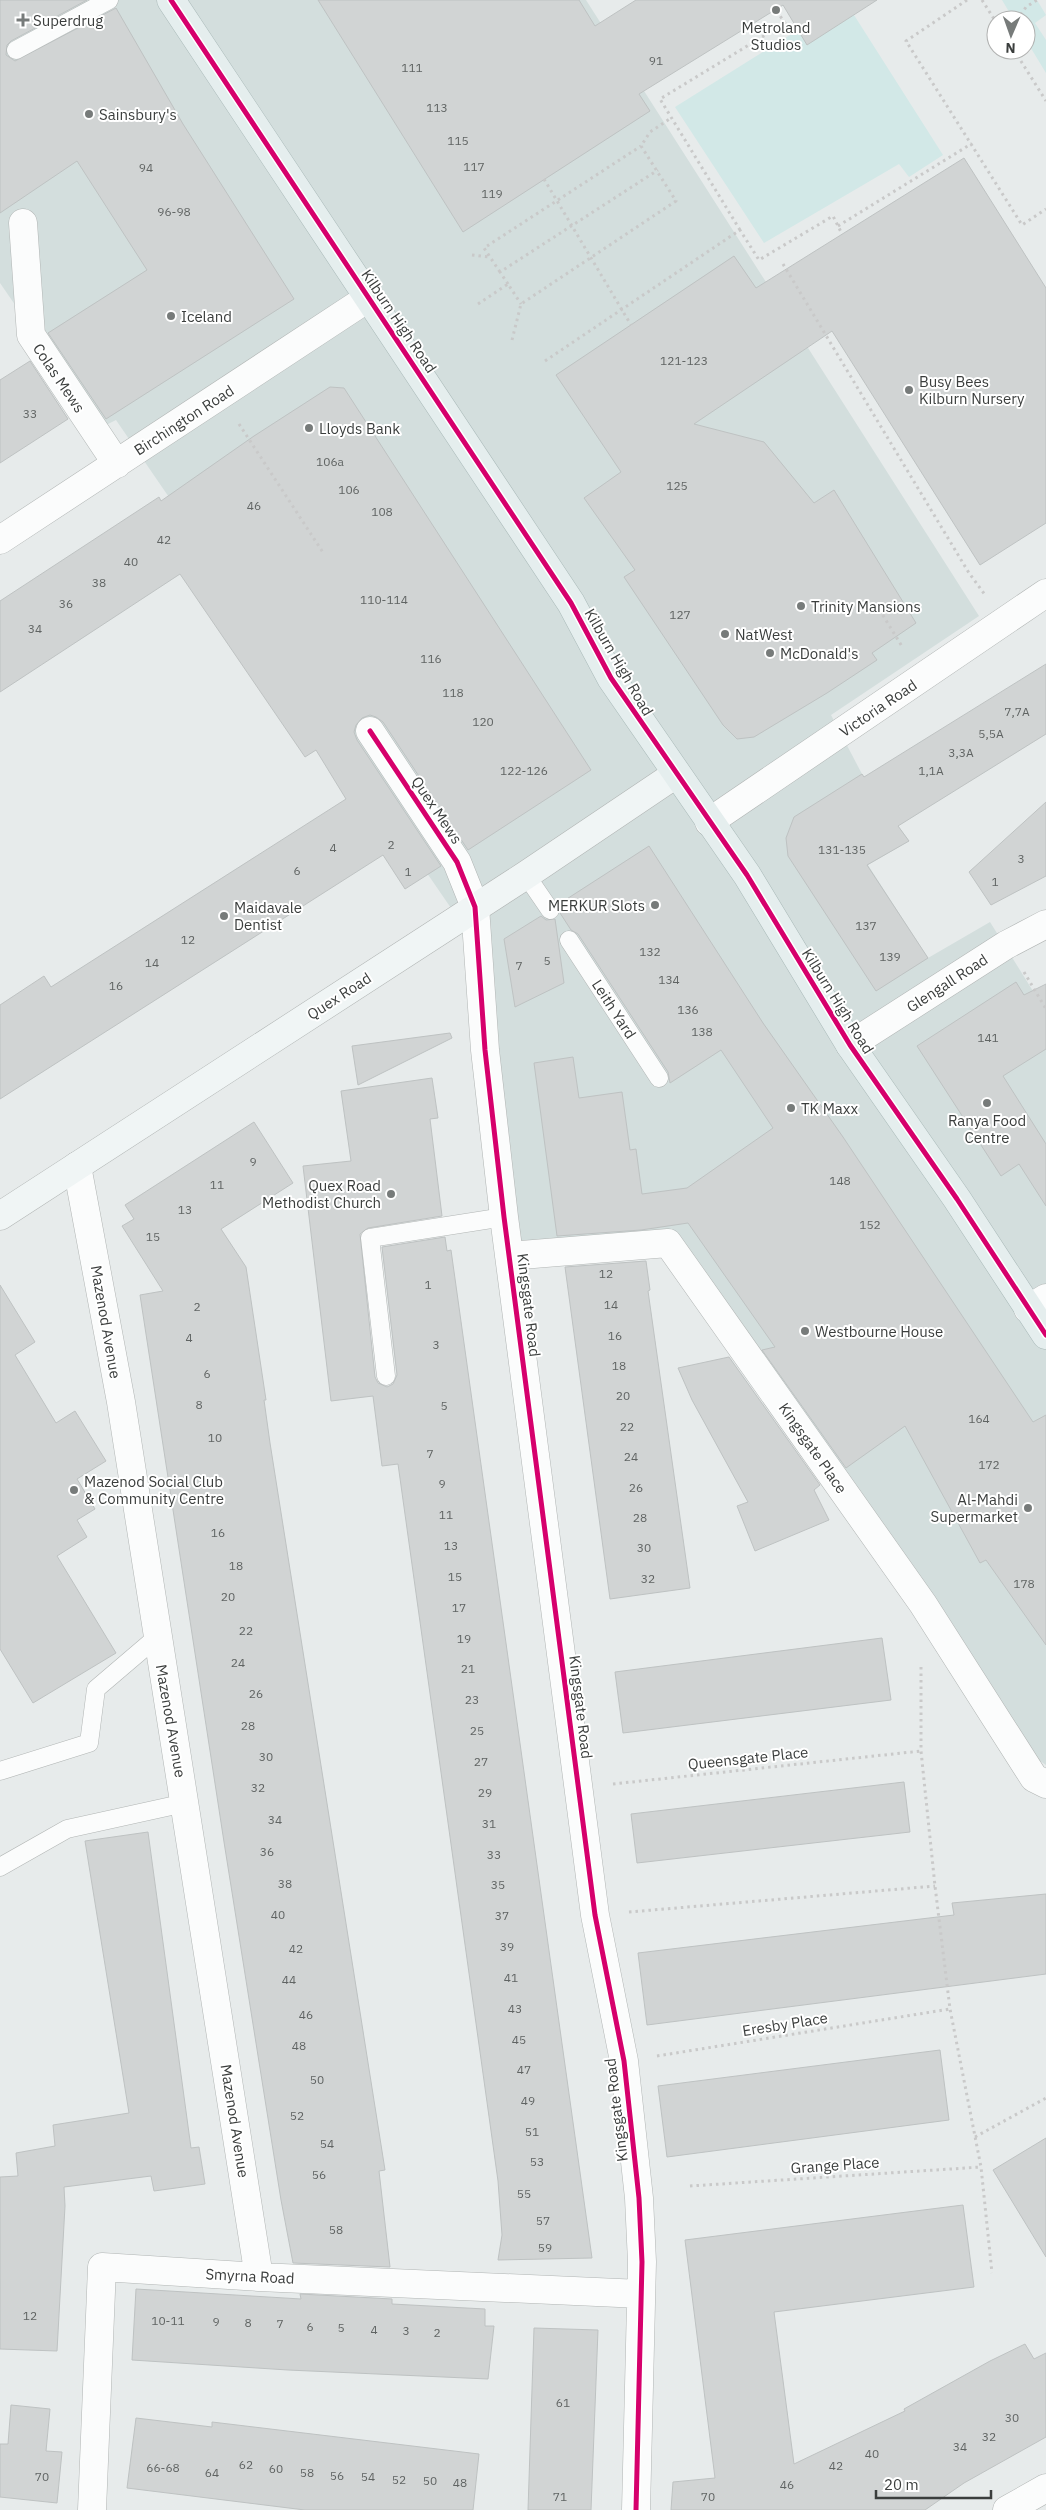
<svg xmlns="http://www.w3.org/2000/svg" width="1046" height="2510" font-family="'IBM Plex Sans',sans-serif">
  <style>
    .built { fill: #d3dedd }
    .green { fill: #d2e8e7 }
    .building { fill: #d1d4d4; stroke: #bec2c2 }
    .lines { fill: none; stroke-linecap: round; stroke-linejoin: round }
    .lane-casing { stroke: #b1b5b4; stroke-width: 19 }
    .street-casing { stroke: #b1b5b4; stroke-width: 29 }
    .secondary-casing { stroke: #b1b5b4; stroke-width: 29 }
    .primary-casing { stroke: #a9b9b8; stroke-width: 29 }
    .path { stroke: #c9c9c9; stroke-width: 3; stroke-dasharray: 2.5 4; stroke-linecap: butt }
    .lane { stroke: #fbfcfc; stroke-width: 18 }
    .street { stroke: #fbfcfc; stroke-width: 28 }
    .secondary { stroke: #f0f5f5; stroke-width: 28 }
    .primary { stroke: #e5eeee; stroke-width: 28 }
    .path-bridge { stroke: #c9c9c9; stroke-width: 3; stroke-dasharray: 2.5 4; stroke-linecap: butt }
    .cycleway-casing { stroke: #fff; stroke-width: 8 }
    .cycleway { stroke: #d6006c; stroke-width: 5 }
    .poi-dot { fill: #777b7a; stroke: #fff; stroke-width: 2 }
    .labels { text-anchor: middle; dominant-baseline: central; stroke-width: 4; stroke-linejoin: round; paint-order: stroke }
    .number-label { font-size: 12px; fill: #606463 }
    .poi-label { font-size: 15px; fill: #3b3e3d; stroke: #fff; text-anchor: start }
    .street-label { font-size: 15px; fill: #3b3e3d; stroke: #fff }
  </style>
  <rect width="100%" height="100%" fill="#e7ebeb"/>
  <!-- built -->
  <path class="built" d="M0,0H586L979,616L831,715L862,774L909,841L868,865L928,958L990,922L1046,1012V1765L1007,1738L671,1238L518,1249L464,927L116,420L100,428L0,283Z"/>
  <!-- green -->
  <path class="green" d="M1002,0H1037L1046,15L1035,23L1046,40V73L1026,40V20H1014Z
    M854,15L943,155L909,177L899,164L764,243L675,107L798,30Z"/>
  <!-- building -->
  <path class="building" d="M0,0H87L11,41L7,45L6,55L15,61L116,8L183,124L294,299L106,419L48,333L147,270L77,161L0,213Z
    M318,0H579L595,26L636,0H877L807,45L783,5L639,94L650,111L463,232Z
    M964,158L1046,288V523L980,565L832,331L694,424L764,442L814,503L834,490L916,623L872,653L877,660L827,693L754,737L737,739L723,725L624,577L635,570L584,498L621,472L556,375L734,256L756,288Z
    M30,361L68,419L0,463V380Z
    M330,387L344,388L591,770L468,850L383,722L376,717L370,715L362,718L356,725L354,732L357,740L441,866L405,889L383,855L0,1099V1005L44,976L51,987L346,799L316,750L305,757L180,574L0,692V601L159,497L161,501L254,436Z
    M1046,664V734L898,826L909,841L867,865L928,958L876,991L788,856L786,838L794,817L862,774L864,777Z
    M1046,802V876L991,905L969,872Z
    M649,846L763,1023L843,1137L1033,1422L1046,1415V1645L986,1560L980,1563L905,1426L846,1468L762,1350L775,1347L688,1223L641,1230L557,1236L534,1063L573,1057L579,1098L622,1092L630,1150L636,1149L642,1194L687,1188L773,1128L721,1050L670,1083L668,1072L578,934L571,930L560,913L559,904Z
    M541,916L546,920L555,919L564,983L515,1007L504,939Z
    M1016,982L1024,995L1046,984V1049L1003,1076L1046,1144V1206L1019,1164L1001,1176L917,1046Z
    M450,1033L452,1038L358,1085L352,1046Z
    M432,1078L438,1118L430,1119L442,1216L368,1228L360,1234L375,1377L378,1383L387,1387L393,1384L397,1375L382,1247L445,1237L447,1251L451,1250L592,2258L498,2260L502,2235L498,2181L398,1464L382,1466L373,1396L331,1401L303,1166L351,1161L341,1091Z
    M254,1122L293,1183L221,1229L246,1267L266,1400H264L270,1443L385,2170L379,2171L390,2267L293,2263L281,2200L224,1842L140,1295L163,1291L122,1226L134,1219L125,1205Z
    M646,1261L650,1290L648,1291L690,1588L610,1599L565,1267Z
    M0,1285L35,1342L15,1355L56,1423L75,1411L106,1461L77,1479L95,1509L77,1520L87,1537L57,1556L116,1653L33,1703L0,1649Z
    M729,1357L820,1485L814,1490L829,1520L755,1551L737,1506L748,1502L692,1400L678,1368Z
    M882,1638L891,1700L623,1733L615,1672Z
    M904,1782L910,1832L637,1863L631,1814Z
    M148,1832L191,2148L199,2147L205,2184L154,2191L151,2176L64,2187L65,2206L57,2351L0,2349V2177L18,2176L16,2153L55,2146L53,2125L129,2113L85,1841Z
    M1046,1894V1974L647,2025L638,1953L954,1915L952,1903Z
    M940,2050L949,2120L667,2157L658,2086Z
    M1046,2138V2257L993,2170Z
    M963,2205L974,2287L774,2312L794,2464L905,2411L904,2409L990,2361L1025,2344L1034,2359L1046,2353V2437L964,2483L925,2510H671L673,2482L715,2478L685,2240Z
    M136,2289L301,2299L300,2294L392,2299V2304L485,2309V2326H494L488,2379L288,2370L132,2360Z
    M534,2328L598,2330L591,2510H528Z
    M11,2405L50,2409L46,2451L62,2452L57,2503L0,2497V2444H8Z
    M136,2418L212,2427V2422L479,2454L473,2510H305L127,2488Z"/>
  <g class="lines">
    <!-- lane casing -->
    <g class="lane-casing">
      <path id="lane" d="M16,50L109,0
        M526,875L550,910
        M569,940L659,1078
        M386,1376L370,1238L504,1217
        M0,1771L89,1743L96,1689L157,1637
        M0,1867L67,1829L185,1803"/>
    </g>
    <!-- street casing -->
    <g class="street-casing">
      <path id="street" d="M23,223L31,335L117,464
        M0,540L368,298
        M370,731L457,862L475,907L485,1050L504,1217L595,1915L624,2061L639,2198L642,2262L636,2510
        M709,822L1046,593
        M850,1045L1006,945L1046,924
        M77,1166L121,1402L259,2277
        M509,1256L668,1243L923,1604L1034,1778L1046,1784
        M1028,1309L1046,1298
        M92,2510L102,2267L259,2277L641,2294
        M1007,2510L1046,2488"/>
    </g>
    <!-- secondary casing -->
    <g class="secondary-casing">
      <path id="secondary" d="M0,1216L526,875L676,774"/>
    </g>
    <!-- primary casing -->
    <g class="primary-casing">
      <path id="primary" d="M171,0L571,603L611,678L747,875L850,1045L957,1199L1046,1335"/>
    </g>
    <!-- path -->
    <path class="path" d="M967,0L906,41L971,144
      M982,0L996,22
      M1017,20L1026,7L1037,0
      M1014,50L1046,101
      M838,226L971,144L1022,225L1046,209
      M740,230L660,99L785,23L776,10
      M472,255L489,257
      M783,264L969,573L985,595
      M500,272L484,248L641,146
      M508,284L500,272L658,170
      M478,304L508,284L521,304
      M512,340L521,304L676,201L641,146L650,132L671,118
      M545,361L740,230L759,260L833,216L842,234
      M239,424L324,554
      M876,604L903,648
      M1024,972L1046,1009
      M921,1667V1751L935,1886L950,2009L981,2167L992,2273
      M613,1784L921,1751
      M629,1912L935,1886
      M657,2056L950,2009
      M975,2137L1046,2098
      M690,2186L981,2167"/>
    <!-- lane -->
    <use href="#lane" class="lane"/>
    <!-- street -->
    <use href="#street" class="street"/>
    <!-- secondary -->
    <use href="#secondary" class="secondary"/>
    <!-- primary -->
    <use href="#primary" class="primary"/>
    <!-- path-bridge -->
    <path class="path-bridge" d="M544,179L631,325"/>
    <!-- cycleway casing -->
    <g class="cycleway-casing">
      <path id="cycleway" d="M171,0L571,603L611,678L747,875L850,1045L957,1199L1046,1335
        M370,731L457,862L475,907L485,1050L504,1217L595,1915L624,2061L639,2198L642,2262L636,2510"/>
    </g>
    <!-- cycleway -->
    <use href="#cycleway" class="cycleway"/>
  </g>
  <!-- markers -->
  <g class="poi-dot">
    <circle cx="776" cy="10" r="5"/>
    <path d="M20.5 12.5h5v5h5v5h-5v5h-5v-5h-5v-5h5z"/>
    <circle cx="89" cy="114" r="5"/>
    <circle cx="171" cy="316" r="5"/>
    <circle cx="909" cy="390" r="5"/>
    <circle cx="309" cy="428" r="5"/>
    <circle cx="801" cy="606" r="5"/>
    <circle cx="725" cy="634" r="5"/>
    <circle cx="770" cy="653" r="5"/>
    <circle cx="655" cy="905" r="5"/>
    <circle cx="224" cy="916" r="5"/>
    <circle cx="987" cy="1103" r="5"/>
    <circle cx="791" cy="1108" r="5"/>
    <circle cx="391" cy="1194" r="5"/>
    <circle cx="805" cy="1331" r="5"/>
    <circle cx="74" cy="1490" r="5"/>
    <circle cx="1028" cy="1508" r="5"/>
  </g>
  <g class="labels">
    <!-- number labels -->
    <g class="number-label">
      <text x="656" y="60">91</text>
      <text x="412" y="67">111</text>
      <text x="437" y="107">113</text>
      <text x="458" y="140">115</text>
      <text x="474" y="166">117</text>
      <text x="146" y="167">94</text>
      <text x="492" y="193">119</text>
      <text x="174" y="211">96-98</text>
      <text x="684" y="360">121-123</text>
      <text x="30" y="413">33</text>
      <text x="330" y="461">106a</text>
      <text x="677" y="485">125</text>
      <text x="349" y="489">106</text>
      <text x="254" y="505">46</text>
      <text x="382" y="511">108</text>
      <text x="164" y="539">42</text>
      <text x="131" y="561">40</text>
      <text x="99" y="582">38</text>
      <text x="384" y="599">110-114</text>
      <text x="66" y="603">36</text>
      <text x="680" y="614">127</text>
      <text x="35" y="628">34</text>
      <text x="431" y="658">116</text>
      <text x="453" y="692">118</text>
      <text x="1017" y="711">7,7A</text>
      <text x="483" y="721">120</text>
      <text x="991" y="733">5,5A</text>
      <text x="961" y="752">3,3A</text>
      <text x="524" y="770">122-126</text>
      <text x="931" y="770">1,1A</text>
      <text x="391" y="844">2</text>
      <text x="333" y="847">4</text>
      <text x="842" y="849">131-135</text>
      <text x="1021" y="858">3</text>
      <text x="297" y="870">6</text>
      <text x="408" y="871">1</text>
      <text x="995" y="881">1</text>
      <text x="866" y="925">137</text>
      <text x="188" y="939">12</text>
      <text x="650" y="951">132</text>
      <text x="890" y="956">139</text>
      <text x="547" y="960">5</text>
      <text x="152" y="962">14</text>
      <text x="519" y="965">7</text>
      <text x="669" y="979">134</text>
      <text x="116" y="985">16</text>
      <text x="688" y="1009">136</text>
      <text x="702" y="1031">138</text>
      <text x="988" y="1037">141</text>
      <text x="253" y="1161">9</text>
      <text x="840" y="1180">148</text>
      <text x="217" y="1184">11</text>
      <text x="185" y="1209">13</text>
      <text x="870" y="1224">152</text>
      <text x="153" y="1236">15</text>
      <text x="606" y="1273">12</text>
      <text x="428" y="1284">1</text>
      <text x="611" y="1304">14</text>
      <text x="197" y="1306">2</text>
      <text x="615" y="1335">16</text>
      <text x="189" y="1337">4</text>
      <text x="436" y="1344">3</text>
      <text x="619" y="1365">18</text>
      <text x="207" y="1373">6</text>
      <text x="623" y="1395">20</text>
      <text x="199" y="1404">8</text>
      <text x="444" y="1405">5</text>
      <text x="979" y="1418">164</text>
      <text x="627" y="1426">22</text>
      <text x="215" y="1437">10</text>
      <text x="430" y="1453">7</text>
      <text x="631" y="1456">24</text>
      <text x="989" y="1464">172</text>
      <text x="442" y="1483">9</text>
      <text x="636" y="1487">26</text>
      <text x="446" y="1514">11</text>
      <text x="640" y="1517">28</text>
      <text x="218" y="1532">16</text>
      <text x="451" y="1545">13</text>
      <text x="644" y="1547">30</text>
      <text x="236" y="1565">18</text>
      <text x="455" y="1576">15</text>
      <text x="648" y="1578">32</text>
      <text x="1024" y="1583">178</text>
      <text x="228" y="1596">20</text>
      <text x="459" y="1607">17</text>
      <text x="246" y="1630">22</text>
      <text x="464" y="1638">19</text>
      <text x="238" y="1662">24</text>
      <text x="468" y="1668">21</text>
      <text x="256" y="1693">26</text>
      <text x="472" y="1699">23</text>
      <text x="248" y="1725">28</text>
      <text x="477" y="1730">25</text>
      <text x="266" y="1756">30</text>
      <text x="481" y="1761">27</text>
      <text x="258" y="1787">32</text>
      <text x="485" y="1792">29</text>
      <text x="275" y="1819">34</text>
      <text x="489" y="1823">31</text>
      <text x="267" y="1851">36</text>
      <text x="494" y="1854">33</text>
      <text x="285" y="1883">38</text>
      <text x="498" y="1884">35</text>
      <text x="278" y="1914">40</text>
      <text x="502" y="1915">37</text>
      <text x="507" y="1946">39</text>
      <text x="296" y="1948">42</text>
      <text x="511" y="1977">41</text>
      <text x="289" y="1979">44</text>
      <text x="515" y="2008">43</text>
      <text x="306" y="2014">46</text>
      <text x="519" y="2039">45</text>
      <text x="299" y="2045">48</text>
      <text x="524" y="2069">47</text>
      <text x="317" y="2079">50</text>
      <text x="528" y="2100">49</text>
      <text x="297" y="2115">52</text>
      <text x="532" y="2131">51</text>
      <text x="327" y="2143">54</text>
      <text x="537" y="2161">53</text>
      <text x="319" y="2174">56</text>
      <text x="524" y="2193">55</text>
      <text x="543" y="2220">57</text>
      <text x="336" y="2229">58</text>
      <text x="545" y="2247">59</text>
      <text x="30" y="2315">12</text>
      <text x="168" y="2320">10-11</text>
      <text x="216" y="2321">9</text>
      <text x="248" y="2322">8</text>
      <text x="280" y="2323">7</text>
      <text x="310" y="2326">6</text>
      <text x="341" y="2327">5</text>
      <text x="374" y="2329">4</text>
      <text x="406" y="2330">3</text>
      <text x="437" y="2332">2</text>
      <text x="563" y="2402">61</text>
      <text x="1012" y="2417">30</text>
      <text x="989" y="2436">32</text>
      <text x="960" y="2446">34</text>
      <text x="872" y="2453">40</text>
      <text x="246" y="2464">62</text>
      <text x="836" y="2465">42</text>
      <text x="163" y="2467">66-68</text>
      <text x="276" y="2468">60</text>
      <text x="212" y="2472">64</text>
      <text x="307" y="2472">58</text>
      <text x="337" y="2475">56</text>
      <text x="42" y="2476">70</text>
      <text x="368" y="2476">54</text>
      <text x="399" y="2479">52</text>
      <text x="430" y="2480">50</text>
      <text x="460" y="2482">48</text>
      <text x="787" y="2484">46</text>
      <text x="560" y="2496">71</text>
      <text x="708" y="2496">70</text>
    </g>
    <!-- poi labels -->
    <g class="poi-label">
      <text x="33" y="20">Superdrug</text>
      <text x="776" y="27" text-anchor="middle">Metroland<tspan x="776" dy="17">Studios</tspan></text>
      <text x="99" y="114">Sainsbury's</text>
      <text x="181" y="316">Iceland</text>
      <text x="919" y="381">Busy Bees<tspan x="919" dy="17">Kilburn Nursery</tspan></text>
      <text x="319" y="428">Lloyds Bank</text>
      <text x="811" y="606">Trinity Mansions</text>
      <text x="735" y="634">NatWest</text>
      <text x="780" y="653">McDonald's</text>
      <text x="645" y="905" text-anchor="end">MERKUR Slots</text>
      <text x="234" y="907">Maidavale<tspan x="234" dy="17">Dentist</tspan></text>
      <text x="801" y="1108">TK Maxx</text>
      <text x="987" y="1120" text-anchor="middle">Ranya Food<tspan x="987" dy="17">Centre</tspan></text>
      <text x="381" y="1185" text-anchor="end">Quex Road<tspan x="381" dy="17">Methodist Church</tspan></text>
      <text x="815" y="1331">Westbourne House</text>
      <text x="84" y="1481">Mazenod Social Club<tspan x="84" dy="17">&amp; Community Centre</tspan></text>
      <text x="1018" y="1499" text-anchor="end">Al-Mahdi<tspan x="1018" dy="17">Supermarket</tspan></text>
    </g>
    <!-- street labels -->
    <g class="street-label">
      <text transform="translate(399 321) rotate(56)">Kilburn High Road</text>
      <text transform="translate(59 378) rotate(56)">Colas Mews</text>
      <text transform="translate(184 420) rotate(-33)">Birchington Road</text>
      <text transform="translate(619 662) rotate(60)">Kilburn High Road</text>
      <text transform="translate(878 708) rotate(-34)">Victoria Road</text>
      <text transform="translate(437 810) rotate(56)">Quex Mews</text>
      <text transform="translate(947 983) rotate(-33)">Glengall Road</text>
      <text transform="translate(339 996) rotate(-33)">Quex Road</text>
      <text transform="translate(838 1001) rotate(58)">Kilburn High Road</text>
      <text transform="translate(614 1009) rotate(57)">Leith Yard</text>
      <text transform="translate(529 1305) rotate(83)">Kingsgate Road</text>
      <text transform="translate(106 1322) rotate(80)">Mazenod Avenue</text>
      <text transform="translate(813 1448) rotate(55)">Kingsgate Place</text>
      <text transform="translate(581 1707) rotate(83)">Kingsgate Road</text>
      <text transform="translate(171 1721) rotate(80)">Mazenod Avenue</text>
      <text transform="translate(748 1758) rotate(-6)">Queensgate Place</text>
      <text transform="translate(785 2024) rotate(-9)">Eresby Place</text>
      <text transform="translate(616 2110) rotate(-97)">Kingsgate Road</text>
      <text transform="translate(235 2121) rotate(81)">Mazenod Avenue</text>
      <text transform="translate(835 2165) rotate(-4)">Grange Place</text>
      <text transform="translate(250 2276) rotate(3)">Smyrna Road</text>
    </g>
  </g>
  <!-- north arrow -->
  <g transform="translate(1011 35) rotate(182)"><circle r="24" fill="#ffffff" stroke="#b1b2b1"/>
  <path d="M0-4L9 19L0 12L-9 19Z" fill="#777b7a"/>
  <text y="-8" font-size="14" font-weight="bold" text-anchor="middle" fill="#3b3e3d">N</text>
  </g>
  <!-- scale -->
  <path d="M876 2490v8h115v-8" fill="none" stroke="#3b3e3d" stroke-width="2.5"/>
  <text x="884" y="2490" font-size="15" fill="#3b3e3d" stroke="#ffffff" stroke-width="4" paint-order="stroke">20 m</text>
</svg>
